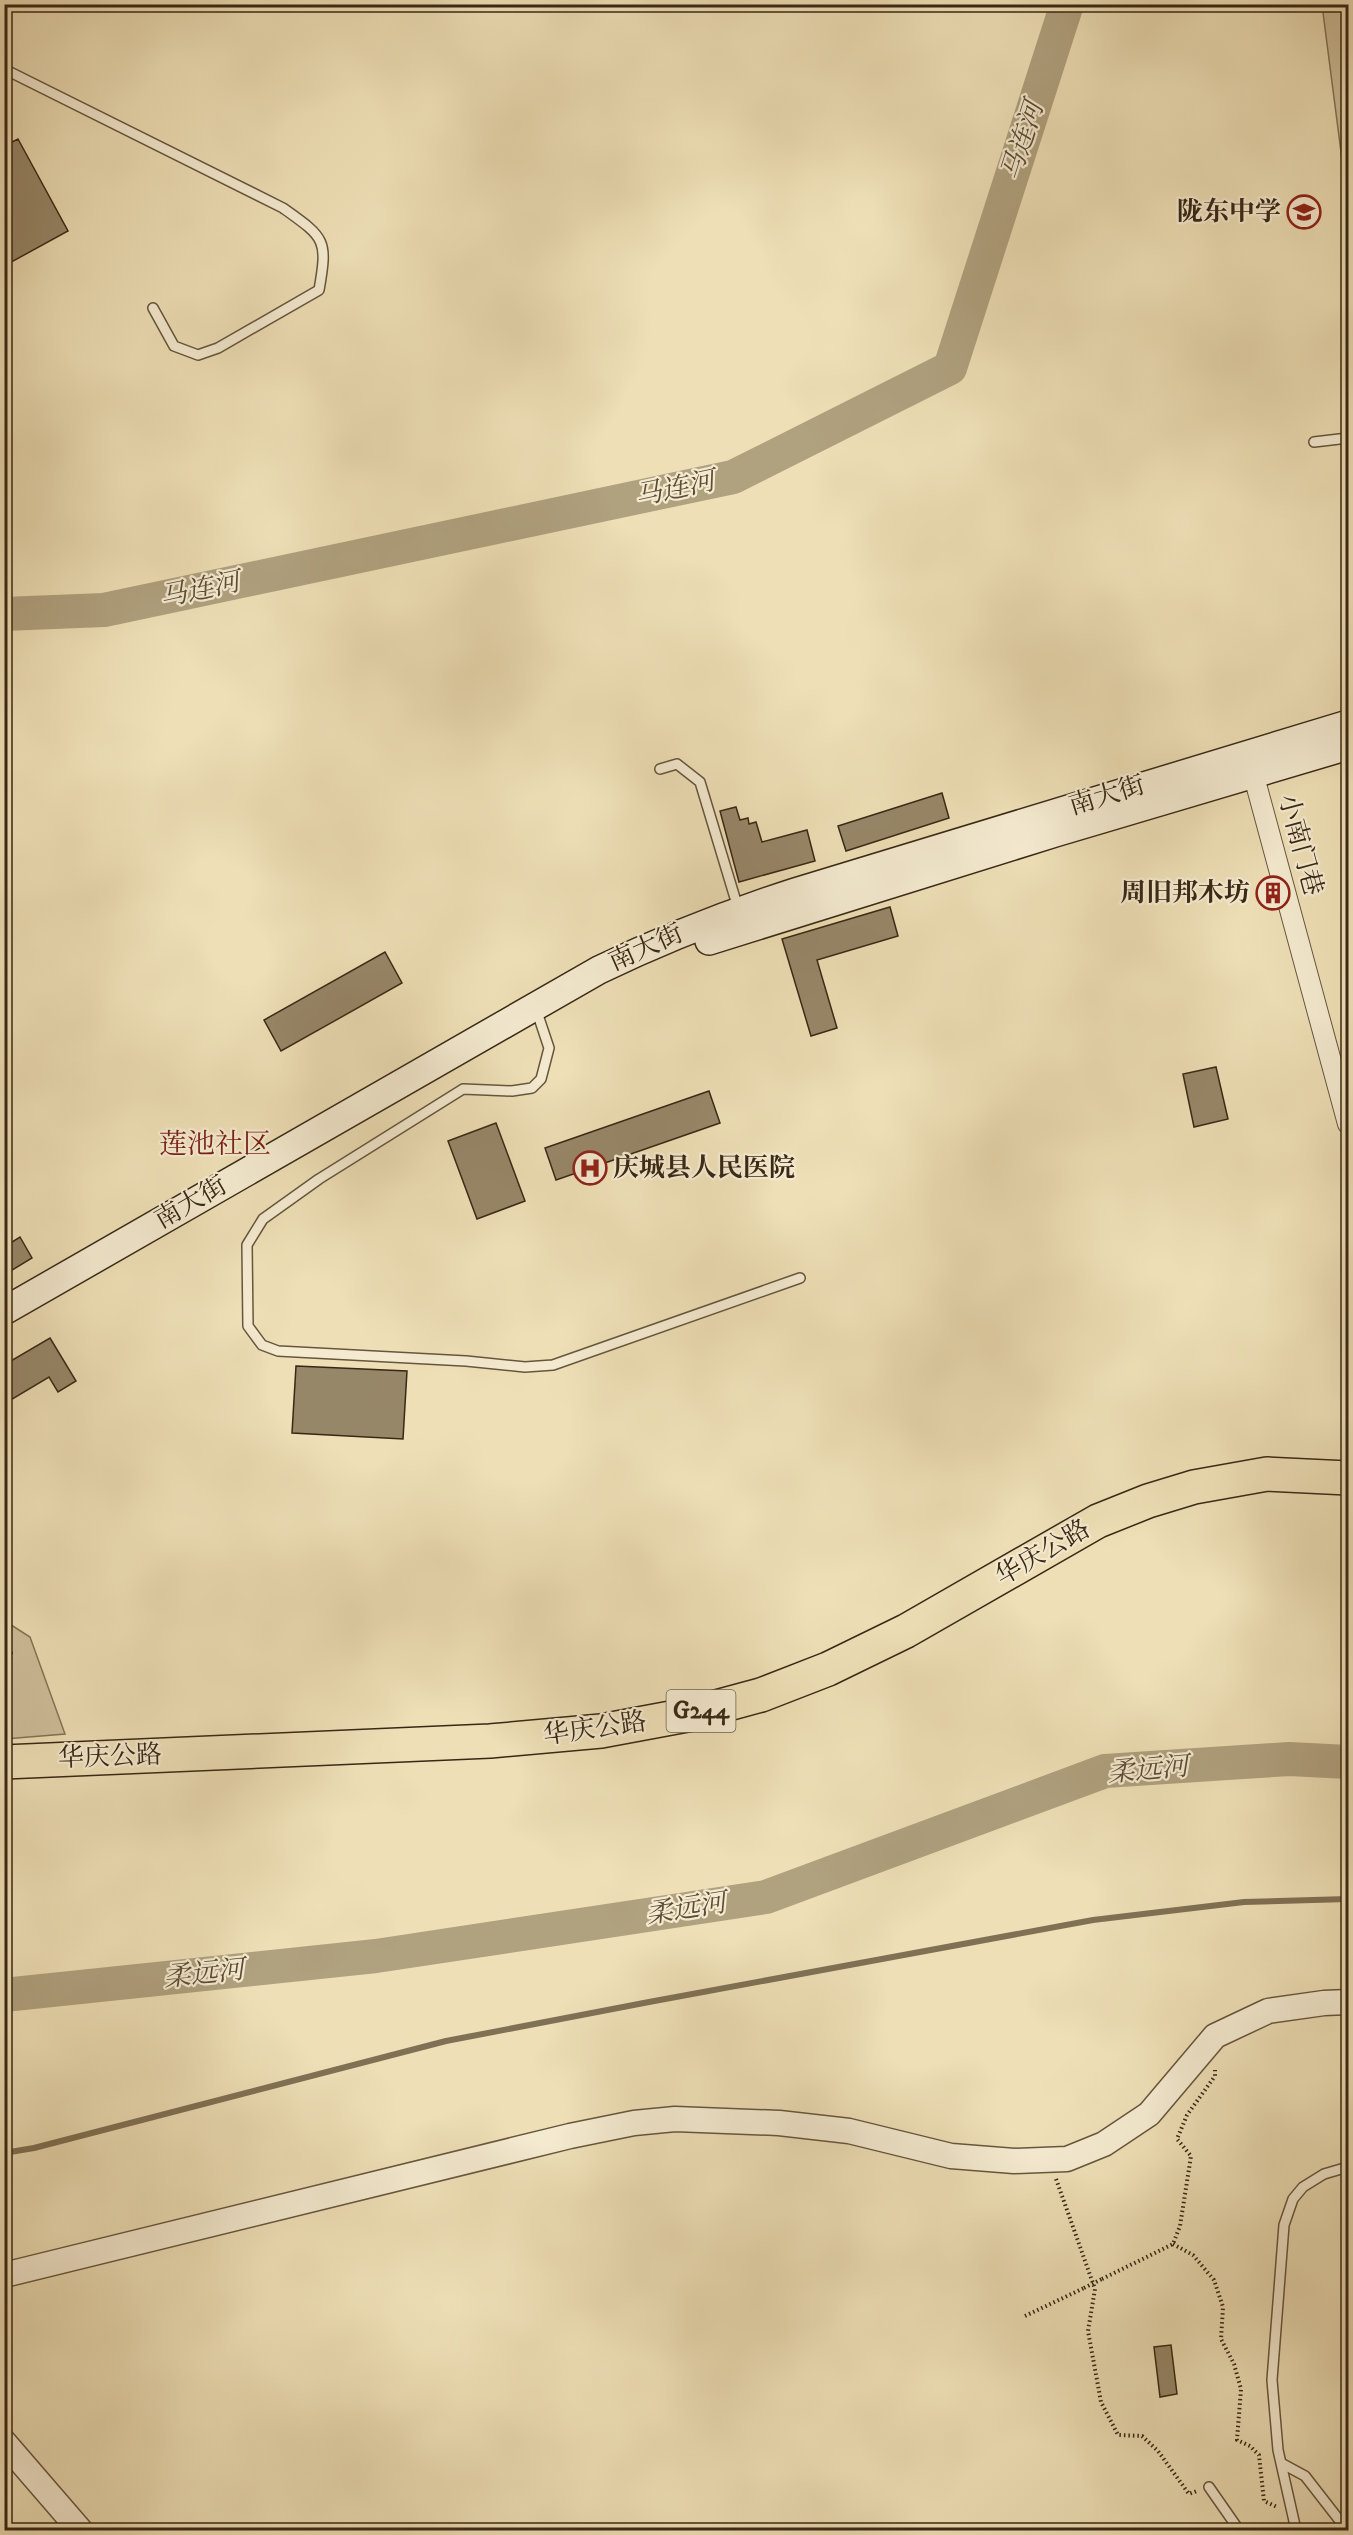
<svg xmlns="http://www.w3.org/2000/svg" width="1353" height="2535" font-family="'IM FELL DW Pica','Noto Serif SC',serif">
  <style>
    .green { fill: #cfc09b; stroke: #847458; stroke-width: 1.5 }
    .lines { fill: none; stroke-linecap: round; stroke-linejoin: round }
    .stream { stroke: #807155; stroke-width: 6 }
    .river { stroke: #b0a17f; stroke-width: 34 }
    .building { fill: #978769; stroke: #382815; stroke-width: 1.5 }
    .service-casing { stroke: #66563d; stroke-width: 12 }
    .minor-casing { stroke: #66563d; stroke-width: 22 }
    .tertiary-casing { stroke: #66563d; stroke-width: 27 }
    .secondary-casing { stroke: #382815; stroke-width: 30 }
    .trunk-casing { stroke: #382815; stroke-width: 36 }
    .path { stroke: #382815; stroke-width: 4; stroke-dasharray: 1.5 3; stroke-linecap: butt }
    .service { stroke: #f4ead0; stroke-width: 9 }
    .minor { stroke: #f4ead0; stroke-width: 20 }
    .tertiary { stroke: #f4ead0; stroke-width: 24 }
    .secondary { stroke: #f4ead0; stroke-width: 27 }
    .trunk { stroke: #eedfb6; stroke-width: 33 }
    .path-bridge { stroke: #382815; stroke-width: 4; stroke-dasharray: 1.5 3; stroke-linecap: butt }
    .labels { text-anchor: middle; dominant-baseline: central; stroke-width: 4.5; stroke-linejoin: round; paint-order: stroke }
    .shield { fill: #f4ead0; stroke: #70624d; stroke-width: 1.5 }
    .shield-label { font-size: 24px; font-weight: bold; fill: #382815 }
    .poi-label { font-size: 26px; font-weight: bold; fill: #382815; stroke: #f4ead0; text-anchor: end }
    .street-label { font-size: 26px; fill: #382815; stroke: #f4ead0 }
    .water-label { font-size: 27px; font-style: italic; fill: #5c4c35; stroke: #f4ead0 }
    .quarter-label { font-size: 28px; fill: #7a1f14; stroke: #f4ead0 }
  </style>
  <rect width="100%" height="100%" fill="#eedfb6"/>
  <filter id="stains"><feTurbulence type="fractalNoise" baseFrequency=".00333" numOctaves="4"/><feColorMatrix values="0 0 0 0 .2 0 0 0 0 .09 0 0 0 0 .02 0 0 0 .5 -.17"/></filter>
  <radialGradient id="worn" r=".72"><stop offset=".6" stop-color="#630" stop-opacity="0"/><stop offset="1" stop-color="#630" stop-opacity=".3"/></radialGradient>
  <!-- green -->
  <path class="green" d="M1322,5H1348V175H1344Z
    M5,1621L30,1637L65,1734L5,1739Z"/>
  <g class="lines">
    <!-- stream -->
    <path class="stream" d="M4,2153L34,2148L446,2041L649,2002L1093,1920L1244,1902L1348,1899"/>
    <!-- river -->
    <path class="river" d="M4,614L104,610L733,477L950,368L1067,4
      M4,1995L376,1956L766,1897L1105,1771L1289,1759L1348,1762"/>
  </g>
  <!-- building -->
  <path class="building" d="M18,139L68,231L4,266V146Z
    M942,793L949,818L846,851L838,826Z
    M736,807L740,820L748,818L749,824L756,822L762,842L807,830L815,861L739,882L720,811Z
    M890,907L898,936L817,960L837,1028L811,1036L782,939Z
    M385,952L402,983L281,1051L264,1020Z
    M1216,1067L1228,1119L1194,1127L1183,1074Z
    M709,1091L720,1123L556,1180L545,1148Z
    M496,1123L525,1201L477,1219L448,1141Z
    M20,1237L32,1258L4,1275V1247Z
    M50,1338L76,1381L58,1392L49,1377L4,1404V1365Z
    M296,1366L407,1371L403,1439L292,1433Z
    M1171,2345L1177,2394L1160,2397L1154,2347Z"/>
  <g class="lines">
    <!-- service casing -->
    <g class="service-casing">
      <path id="service" d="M4,69L283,208C325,238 328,239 319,290L218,348L198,355L174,346L153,308
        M1314,442L1348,438
        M660,769L677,764L700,782L738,908
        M536,1009L549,1048L541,1079L532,1088L512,1091L463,1089L319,1179L263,1219L247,1245L248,1326L262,1345L278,1351L466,1361L525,1367L553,1365L800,1278
        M1281,2463L1305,2476L1347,2530
        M1209,2487L1239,2530
        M1296,2530L1278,2450L1272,2380L1284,2225L1293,2199L1303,2187L1324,2174L1348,2167"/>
    </g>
    <!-- minor casing -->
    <g class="minor-casing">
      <path id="minor" d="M1250,762L1348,1124"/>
    </g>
    <!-- tertiary casing -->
    <g class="tertiary-casing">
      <path id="tertiary" d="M4,2275L570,2136L634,2123L675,2119L779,2123L849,2131L951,2156L1014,2161L1067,2159L1104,2144L1149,2114L1215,2036L1268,2011L1324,2003L1348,2002
        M4,2442L80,2530"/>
    </g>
    <!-- secondary casing -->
    <g class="secondary-casing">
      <path id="secondary" d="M709,941L1055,833L1348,746
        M4,1311L599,970C663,939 727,914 795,892L1348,724"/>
    </g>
    <!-- trunk casing -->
    <g class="trunk-casing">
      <path id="trunk" d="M4,1762L490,1741L601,1731L687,1715L761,1695L828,1669L906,1631L1098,1521L1148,1501L1194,1487L1267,1474L1348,1478"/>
    </g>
    <!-- path -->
    <path class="path" d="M4,1647L11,1653L9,1671L4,1676
      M1056,2179L1095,2289L1088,2331L1101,2402L1118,2435L1142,2436L1158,2451L1189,2494L1197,2491
      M1173,2244L1193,2255L1214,2280L1223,2307L1221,2339L1234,2364L1241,2389L1237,2440L1250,2446L1259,2455L1264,2501L1277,2507
      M1102,2279L1173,2244L1180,2226L1191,2156L1177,2139L1187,2115L1215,2076V2070
      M1025,2316L1084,2288"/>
    <!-- service -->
    <use href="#service" class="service"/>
    <!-- minor -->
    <use href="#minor" class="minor"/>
    <!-- tertiary -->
    <use href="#tertiary" class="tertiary"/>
    <!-- secondary -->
    <use href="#secondary" class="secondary"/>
    <!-- trunk -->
    <use href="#trunk" class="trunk"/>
    <!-- path-bridge -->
    <path class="path-bridge" d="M1084,2288L1102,2279"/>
  </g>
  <!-- icons -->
  <defs>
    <g id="school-ring" transform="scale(1.725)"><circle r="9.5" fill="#f4ead0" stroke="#8f2418" stroke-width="1.5"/><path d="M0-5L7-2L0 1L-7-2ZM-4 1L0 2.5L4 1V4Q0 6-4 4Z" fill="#8f2418"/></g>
    <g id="building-ring" transform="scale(1.725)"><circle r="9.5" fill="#f4ead0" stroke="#8f2418" stroke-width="1.5"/><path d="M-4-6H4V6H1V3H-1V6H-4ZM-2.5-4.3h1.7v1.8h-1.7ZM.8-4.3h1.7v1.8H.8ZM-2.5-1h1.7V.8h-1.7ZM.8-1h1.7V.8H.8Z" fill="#8f2418"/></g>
    <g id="hospital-ring" transform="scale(1.725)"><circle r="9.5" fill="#f4ead0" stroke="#8f2418" stroke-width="1.5"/><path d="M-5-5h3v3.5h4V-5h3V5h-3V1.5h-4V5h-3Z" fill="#8f2418"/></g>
  </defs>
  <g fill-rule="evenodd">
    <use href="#school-ring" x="1304" y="212"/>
    <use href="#building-ring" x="1273" y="893"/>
    <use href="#hospital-ring" x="590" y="1168"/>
  </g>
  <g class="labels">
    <!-- shield labels -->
    <rect class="shield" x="666.5" y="1690" width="69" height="42" rx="4.5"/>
    <g class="shield-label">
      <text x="701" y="1711">G244</text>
    </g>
    <!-- poi labels -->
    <g class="poi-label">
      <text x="1281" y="212">陇东中学</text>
      <text x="1250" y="893">周旧邦木坊</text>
      <text x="613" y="1168" text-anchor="start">庆城县人民医院</text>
    </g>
    <!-- street labels -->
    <g class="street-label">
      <text transform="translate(1107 796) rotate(-17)">南大街</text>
      <text transform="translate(1300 845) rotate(75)">小南门巷</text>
      <text transform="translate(646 948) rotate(-24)">南大街</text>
      <text transform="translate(191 1203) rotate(-30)">南大街</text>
      <text transform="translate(1043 1553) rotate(-30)">华庆公路</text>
      <text transform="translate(595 1729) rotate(-8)">华庆公路</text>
      <text transform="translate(110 1757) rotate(-2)">华庆公路</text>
    </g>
    <!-- water labels -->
    <g class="water-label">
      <text transform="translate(1023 141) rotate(-72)">马连河</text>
      <text transform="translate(675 489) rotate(-12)">马连河</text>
      <text transform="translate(200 590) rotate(-12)">马连河</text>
      <text transform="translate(1148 1770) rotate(-5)">柔远河</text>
      <text transform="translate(686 1909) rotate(-9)">柔远河</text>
      <text transform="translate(204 1974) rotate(-6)">柔远河</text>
    </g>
    <!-- quarter labels -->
    <g class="quarter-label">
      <text x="215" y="1144">莲池社区</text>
    </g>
  </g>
  <!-- margin -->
  <rect width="1353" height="2535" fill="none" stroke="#eedfb6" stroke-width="24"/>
  <rect x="6" y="6" width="1341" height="2523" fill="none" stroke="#382815" stroke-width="3"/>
  <rect x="12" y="12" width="1329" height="2511" fill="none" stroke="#382815" stroke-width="1.5"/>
  <rect width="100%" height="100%" filter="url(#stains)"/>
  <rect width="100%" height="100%" fill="url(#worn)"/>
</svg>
